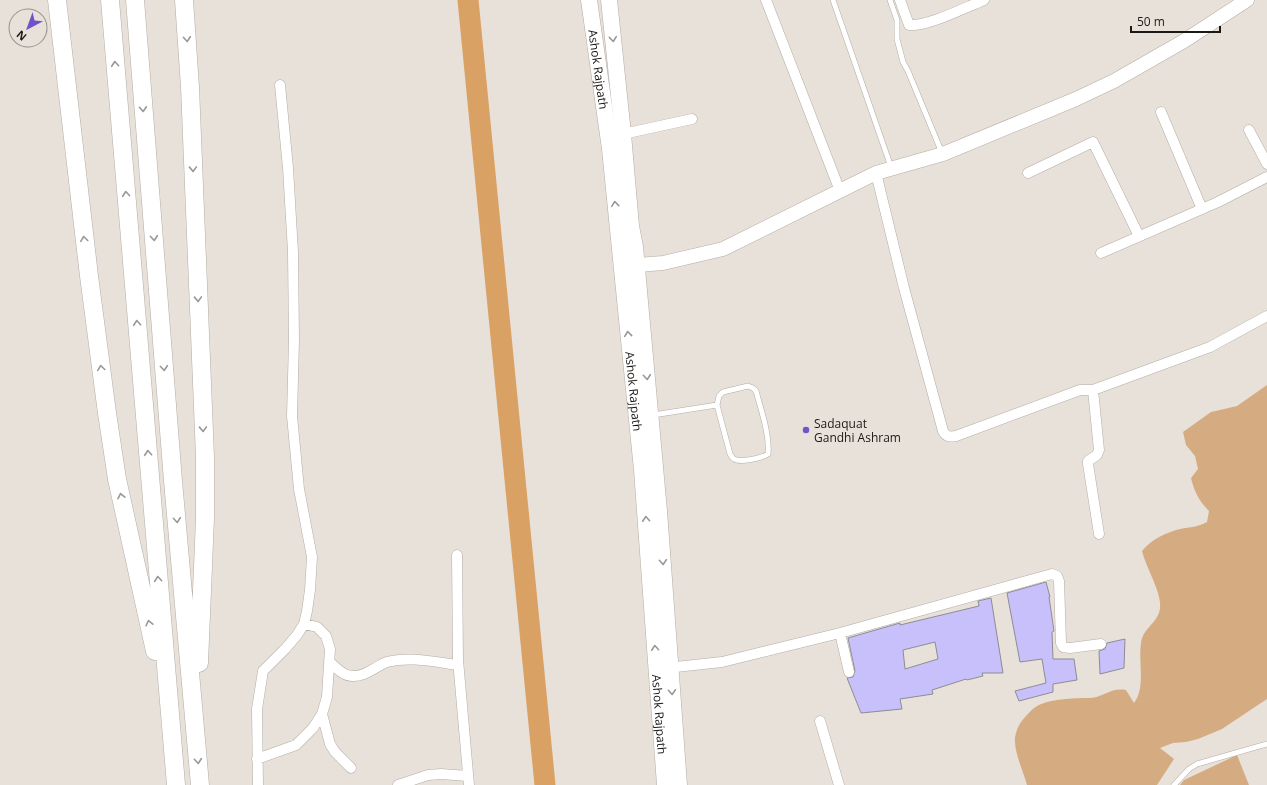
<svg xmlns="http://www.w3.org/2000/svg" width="1267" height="785" font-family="'Open Sans',sans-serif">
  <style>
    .green { fill: #d5ac82 }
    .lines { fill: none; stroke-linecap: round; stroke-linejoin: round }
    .river { stroke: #daa164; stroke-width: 21 }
    .building { fill: #c8c0fb; stroke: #8d8c94; fill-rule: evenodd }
    .lane-casing { stroke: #b3aca5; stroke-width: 6 }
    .street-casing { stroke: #b3aca5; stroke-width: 11 }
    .secondary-casing { stroke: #b3aca5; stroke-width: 15 }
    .primary-casing { stroke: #b3aca5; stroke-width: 17 }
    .highway-casing { stroke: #b3aca5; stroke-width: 19 }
    .lane { stroke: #fff; stroke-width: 5 }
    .street { stroke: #fff; stroke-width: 10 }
    .secondary { stroke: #fff; stroke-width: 14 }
    .primary { stroke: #fff; stroke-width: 16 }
    .highway { stroke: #fff; stroke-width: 18 }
    .oneway { stroke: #989896 }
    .poi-dot { fill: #7252cb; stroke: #e8e1da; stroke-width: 1.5 }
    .labels { text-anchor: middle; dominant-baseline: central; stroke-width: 3.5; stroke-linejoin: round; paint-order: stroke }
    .street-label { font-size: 12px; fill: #1b1916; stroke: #e8e1da }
    .poi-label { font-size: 12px; fill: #1b1916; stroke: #e8e1da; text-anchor: start }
  </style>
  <rect width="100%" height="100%" fill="#e8e1da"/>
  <!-- green -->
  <path class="green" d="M1267,385V699L1222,729L1198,739L1186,742L1173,743L1160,748L1174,759L1157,785H1027C1023,770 1014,753 1015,738C1016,729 1020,722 1026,716C1029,713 1033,708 1037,706C1049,699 1074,698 1088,698C1104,698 1110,687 1126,690L1134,703C1146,687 1138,662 1141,643C1143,626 1162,622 1160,603C1159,588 1146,567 1142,551C1152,539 1165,533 1180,529C1191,527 1197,527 1207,522L1209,511C1199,501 1194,491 1191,478L1198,469L1195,456L1186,445L1183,432L1211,412L1237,406Z
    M1237,755L1249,785H1180L1184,780Z"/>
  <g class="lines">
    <!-- river -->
    <path class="river" d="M468,0L545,785"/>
  </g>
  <!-- building -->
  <path class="building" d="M1046,582L1050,597H1049L1054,631L1052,632L1053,659H1074L1077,680L1053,684V692L1019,701L1015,691L1046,683L1042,659L1020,662L1007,593Z
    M991,598L1003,673H982L983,676L967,680L966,679L932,690L933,694L900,699L902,709L861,713L847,678L853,677L855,671L848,638L900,623V625L979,606L978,601ZM935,642L938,659L905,669L903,650Z
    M1125,639L1124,668L1100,674L1099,651L1105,649L1107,643Z"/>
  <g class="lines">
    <!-- lane casing -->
    <g class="lane-casing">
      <path id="lane" d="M833,0L891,167
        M890,0L897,20V39L903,62L908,71L942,153
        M653,415L717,405L719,396L723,392L748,386L753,388L756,391C761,410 770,435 768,454C762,458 740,463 734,459C732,458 731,455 730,454L717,405
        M1174,785L1189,769L1197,764L1267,744"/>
    </g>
    <!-- street casing -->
    <g class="street-casing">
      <path id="street" d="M766,0L840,191
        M900,0L909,25C927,27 966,7 984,0
        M1161,112L1202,209
        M1249,130L1267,164
        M623,134L692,119
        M876,173L904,288L943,431C946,437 950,437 956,436L1080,390H1093L1210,347L1267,316
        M1028,173L1093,142L1139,236
        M1101,253L1218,202L1267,177
        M1093,390L1099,450L1097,455L1088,461V464L1099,534
        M457,555L458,660L469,785
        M840,633L849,672
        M329,661C335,667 343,676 352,676C365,677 376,666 387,662C410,656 435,662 458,665
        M666,668L722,662L840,633L1052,574L1057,576L1059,581L1061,643L1063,647L1070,648L1101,644
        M322,714L330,744L335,752L351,768
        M820,721L839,785
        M257,759L296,745L313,728L322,714L327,697L330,649L326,636L317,627L304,624
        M258,785L257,709L263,671L286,648L297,635L304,624L307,611L310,590L312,557L299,489L292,416L294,340L293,252L288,168L280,85
        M398,785L428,775L441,774L468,776"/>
    </g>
    <!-- secondary casing -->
    <g class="secondary-casing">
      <path id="secondary" d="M625,266L663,263L723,249L876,173L943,154L1076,99L1114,81L1184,41L1247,0"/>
    </g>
    <!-- primary casing -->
    <g class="primary-casing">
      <g id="primary">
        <path id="s1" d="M589,0L610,149L642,470L665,785"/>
        <path d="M609,0L623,134L631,226L635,247L659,511L679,785"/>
      </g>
    </g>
    <!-- highway casing -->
    <g class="highway-casing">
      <path id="highway" d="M57,0L89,276L107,413L117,479L155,651
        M110,0L176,785
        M135,0L173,481L200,785
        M184,0L190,87L205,457V518L199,663"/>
    </g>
    <!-- lane -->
    <use href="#lane" class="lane"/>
    <!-- street -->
    <use href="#street" class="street"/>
    <!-- secondary -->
    <use href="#secondary" class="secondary"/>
    <!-- primary -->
    <use href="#primary" class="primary"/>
    <!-- highway -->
    <use href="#highway" class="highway"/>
  </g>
  <!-- one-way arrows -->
  <defs><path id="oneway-chevron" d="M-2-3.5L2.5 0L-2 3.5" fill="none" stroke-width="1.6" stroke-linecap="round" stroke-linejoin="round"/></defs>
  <g class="oneway">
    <use href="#oneway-chevron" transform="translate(187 39) rotate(86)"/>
    <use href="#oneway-chevron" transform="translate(613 39) rotate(84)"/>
    <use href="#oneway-chevron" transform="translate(115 64) rotate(-95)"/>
    <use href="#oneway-chevron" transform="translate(143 109) rotate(86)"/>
    <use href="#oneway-chevron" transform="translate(193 169) rotate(88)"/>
    <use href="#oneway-chevron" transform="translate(126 194) rotate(-95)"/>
    <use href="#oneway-chevron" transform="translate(615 204) rotate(-96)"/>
    <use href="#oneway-chevron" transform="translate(154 238) rotate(85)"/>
    <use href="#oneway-chevron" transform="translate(84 239) rotate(-97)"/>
    <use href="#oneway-chevron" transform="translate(198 299) rotate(88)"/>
    <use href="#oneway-chevron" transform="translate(137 323) rotate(-95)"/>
    <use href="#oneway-chevron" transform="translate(628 334) rotate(-96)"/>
    <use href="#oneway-chevron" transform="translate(101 368) rotate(-98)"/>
    <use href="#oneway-chevron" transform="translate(164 368) rotate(85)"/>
    <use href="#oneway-chevron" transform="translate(647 377) rotate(85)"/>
    <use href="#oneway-chevron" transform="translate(203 429) rotate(88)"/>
    <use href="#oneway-chevron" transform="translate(148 453) rotate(-95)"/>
    <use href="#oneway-chevron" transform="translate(121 496) rotate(-102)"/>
    <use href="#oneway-chevron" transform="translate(646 519) rotate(-94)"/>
    <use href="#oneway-chevron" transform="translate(177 520) rotate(85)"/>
    <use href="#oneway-chevron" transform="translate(663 562) rotate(86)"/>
    <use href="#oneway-chevron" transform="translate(158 579) rotate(-95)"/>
    <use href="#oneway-chevron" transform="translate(149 623) rotate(-103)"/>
    <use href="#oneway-chevron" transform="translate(655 648) rotate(-94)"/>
    <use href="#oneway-chevron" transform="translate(672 692) rotate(86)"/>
    <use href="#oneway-chevron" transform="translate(198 761) rotate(85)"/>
  </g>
  <!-- markers -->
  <circle class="poi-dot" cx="806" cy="430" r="4"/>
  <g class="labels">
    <!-- street labels -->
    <g class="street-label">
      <text stroke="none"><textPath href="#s1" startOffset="70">Ashok Rajpath</textPath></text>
      <text stroke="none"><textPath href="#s1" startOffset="394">Ashok Rajpath</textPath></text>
      <text stroke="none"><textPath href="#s1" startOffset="718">Ashok Rajpath</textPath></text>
    </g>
    <!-- poi labels -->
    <g class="poi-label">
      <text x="814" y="423">Sadaquat<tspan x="814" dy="14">Gandhi Ashram</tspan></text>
    </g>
  </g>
  <!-- north arrow -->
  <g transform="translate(28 28) rotate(221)"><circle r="19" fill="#e8e1da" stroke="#96918c"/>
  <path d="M0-3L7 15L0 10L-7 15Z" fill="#7252cb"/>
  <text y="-6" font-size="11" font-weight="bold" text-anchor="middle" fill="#1b1916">N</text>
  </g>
  <!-- scale -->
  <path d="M1131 26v6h89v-6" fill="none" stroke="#1b1916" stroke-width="2"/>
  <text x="1137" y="26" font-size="12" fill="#1b1916" stroke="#e8e1da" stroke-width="3" paint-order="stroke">50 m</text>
</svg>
